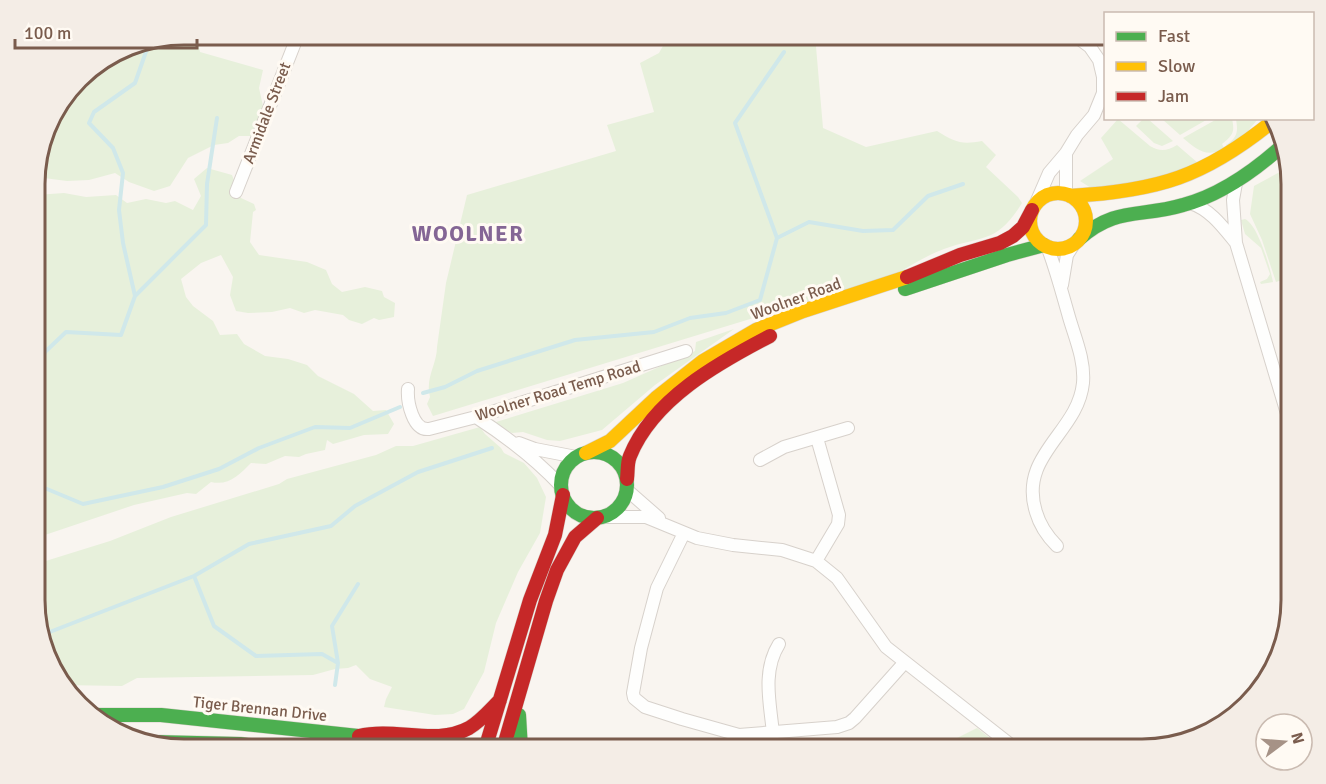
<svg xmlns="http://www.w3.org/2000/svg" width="1326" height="784" font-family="Signika,sans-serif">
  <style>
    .green { fill: #e7f0db }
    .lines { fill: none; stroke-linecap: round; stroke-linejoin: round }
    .stream { stroke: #d0e8ea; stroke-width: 4 }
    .street-casing { stroke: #d7d1cb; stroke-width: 14 }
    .fast-casing { stroke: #d9d2cb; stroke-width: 15 }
    .slow-casing { stroke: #d9d2cb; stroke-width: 15 }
    .jam-casing { stroke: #d9d2cb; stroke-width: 15 }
    .street { stroke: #fefefd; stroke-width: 12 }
    .fast { stroke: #4caf50; stroke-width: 14 }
    .slow { stroke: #ffc107; stroke-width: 14 }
    .jam { stroke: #c62828; stroke-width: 14 }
    .labels { text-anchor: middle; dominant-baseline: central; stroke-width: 6; stroke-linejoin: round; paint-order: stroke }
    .street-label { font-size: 16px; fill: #7a5c4d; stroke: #fffaf3 }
    .district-label { font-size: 22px; font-weight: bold; letter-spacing: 1.5px; fill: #846695; stroke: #fffaf3 }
    .rim { fill: none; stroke: #7a5c4d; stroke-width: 3 }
  </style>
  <rect width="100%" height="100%" fill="#f9f5f0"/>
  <!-- green -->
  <path class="green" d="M184,35H196L200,52L263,70L259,88L263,106L254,136H239L228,143L214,145L188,158L170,186L154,191L129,182L115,173L89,180L67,181L36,177V165L50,117L85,72L127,46Z
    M669,35H815L823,128L866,147L937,131C955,142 961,145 982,141L996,155L986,167L1018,197L1022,203C997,244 983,235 944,249C927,255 910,266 894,275L433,416L427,404L430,397C425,378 437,364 437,347L446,283L467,195L616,151L607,125L654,112L640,63L659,53Z
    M1118,119L1150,146C1160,152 1167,151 1177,145L1198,163L1160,180L1091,188L1080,181L1113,159L1101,138Z
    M1143,119H1148L1173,141L1162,146L1154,143L1136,126Z
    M1162,119H1208L1180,135Z
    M1217,119H1232C1235,132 1233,135 1222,144L1224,148C1207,159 1196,149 1183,138Z
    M1236,119H1258L1247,132L1227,147L1226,145C1238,137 1238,132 1236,119Z
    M1289,167L1291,174V277L1276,282L1262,240L1250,214L1254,186Z
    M207,168L232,175L241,198L254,204L256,210L253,212L250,242L259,255L307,262L326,270L332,284L342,292L365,287L382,291L384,297L395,303L394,317L379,320L374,318L362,324L349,320L343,315L315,310L304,313L290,308L272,312L248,313L236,311L230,295L233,277L221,255L201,263L181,279L186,297L193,306L213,321L220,335L237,334L244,344L265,356L288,359L307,365L318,376L354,394L373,411L386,410L394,424L388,434L364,435L333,444L327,440L325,450L306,454L299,457L285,456L266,464L251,463C239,475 229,486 211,482L196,494L187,493L134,505L36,538V195L64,193L86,197L116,195L127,203L146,199L166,203L175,201L193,210L201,196L194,179Z
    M1245,219C1258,225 1270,267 1273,282L1261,284L1260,282L1267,279L1270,274L1261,248L1245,234L1241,220Z
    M734,329L655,385L602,430L560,441L547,440L523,432L512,433L497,425L496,422L623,383L695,351L696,342Z
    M480,427L485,434L501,448L504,453L524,463L537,478L546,497L540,533L518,572L496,623L484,672L464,709L453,714L435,715L384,707L386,699L392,687L370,679L356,665L348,668L335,669L313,675L137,678L122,686L61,685L59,683L36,619V564L110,541L171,517L279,484L287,479L376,455L396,446H413Z
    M977,728L1004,749H935Z"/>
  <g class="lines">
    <!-- stream -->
    <path class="stream" d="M777,238L735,123L784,52
      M135,296L123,243L119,210L123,173L113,148L89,123L94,112L135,83L148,46
      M36,331L45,352L36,378
      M45,352L66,332L121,335L135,296L206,225L207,184L217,118
      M423,393L445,387L477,371L575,340L654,332L690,318L726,313L760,300L777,238L809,222L863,231L893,230L928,196L963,184
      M36,489H47L83,504L163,487L219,469L259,448L315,427L350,428L400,407
      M194,576L214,626L256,656L322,654L338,663
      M42,635L194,576L249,544L331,526L355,506L418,472L492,448
      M335,685L338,663L332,626L358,584"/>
    <!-- street casing -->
    <g class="street-casing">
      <path id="street" d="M1066,153V194
        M1236,183L1233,200L1236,243L1291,427
        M236,192L298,35
        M1036,203L1049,173L1066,153L1077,135L1094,115L1103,93V77L1099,60L1090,47L1074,35
        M1190,203C1210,209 1223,227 1236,243
        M1047,246C1056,269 1062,293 1069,317C1075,338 1085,360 1083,383C1078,433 1018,455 1036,512C1040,526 1047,536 1057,546
        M1062,285L1067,255L1074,244
        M408,389C407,402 413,431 429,429L476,417L686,351
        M476,417C507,437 536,459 561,486
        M519,443L535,449L576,457
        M760,460L784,447L848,428
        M627,490L659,518
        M603,517H646L697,538L733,545L782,550L816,561L837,578L886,647L1016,749
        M684,533L657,588L641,648L633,693L634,698L645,707L682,719L739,735L837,727L849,723L855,718L905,662
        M816,561L838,524L839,515L817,438
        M773,733C770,703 762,671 779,644"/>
    </g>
    <!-- fast casing -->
    <g class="fast-casing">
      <path id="fast" d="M1079,239C1116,206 1140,218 1183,205C1221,195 1253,172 1282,146
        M905,289L1007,255L1044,245
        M561 485a33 33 0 1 1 66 0a33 33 0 1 1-66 0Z
        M94,715H161L358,736L420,749
        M519,715L521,749
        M154,742L240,744L281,749"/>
    </g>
    <!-- slow casing -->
    <g class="slow-casing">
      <path id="slow" d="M1030 221a28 28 0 1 1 56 0a28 28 0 1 1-56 0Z
        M1070,196C1158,191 1204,177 1273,121
        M586,453L610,441L656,398L703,361L756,330L803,311L907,277"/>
    </g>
    <!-- jam casing -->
    <g class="jam-casing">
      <path id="jam" d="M907,277L960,255L1000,243L1013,236L1023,227L1032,210
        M627,479C628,471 627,463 630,456C653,399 718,363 770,336
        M359,736C395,727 436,746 469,728C481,721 490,710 500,700
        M485,749L530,600L555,535L563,495
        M503,749L546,601L557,570L575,537L597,518"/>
    </g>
    <!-- street -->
    <use href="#street" class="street"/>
    <!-- fast -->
    <use href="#fast" class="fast"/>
    <!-- slow -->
    <use href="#slow" class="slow"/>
    <!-- jam -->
    <use href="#jam" class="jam"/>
  </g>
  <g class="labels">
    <!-- street labels -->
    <g class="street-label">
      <text transform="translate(267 113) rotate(-69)">Armidale Street</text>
      <text transform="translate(796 299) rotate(-20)">Woolner Road</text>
      <text transform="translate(558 391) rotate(-17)">Woolner Road Temp Road</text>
      <text transform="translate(260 709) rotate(6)">Tiger Brennan Drive</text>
    </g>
    <!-- district labels -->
    <g class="district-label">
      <text x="468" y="233">WOOLNER</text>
    </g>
  </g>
  <!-- crop -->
  <path d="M0 0H1326V784H0ZM184 45H1142A139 139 0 0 1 1281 184V600A139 139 0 0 1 1142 739H184A139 139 0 0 1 45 600V184A139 139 0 0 1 184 45Z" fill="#f4ede6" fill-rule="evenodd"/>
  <path class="rim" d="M184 45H1142A139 139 0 0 1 1281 184V600A139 139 0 0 1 1142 739H184A139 139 0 0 1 45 600V184A139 139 0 0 1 184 45Z"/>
  <!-- legend -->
  <rect x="1104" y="12" width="210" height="108" fill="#fffaf3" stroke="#cabbb1" stroke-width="1.5"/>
  <rect x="1116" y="32" width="30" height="9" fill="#4caf50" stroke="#cabbb1" stroke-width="1.5"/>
  <text x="1158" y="42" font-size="18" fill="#7a5c4d">Fast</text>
  <rect x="1116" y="62" width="30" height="9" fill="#ffc107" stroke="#cabbb1" stroke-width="1.5"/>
  <text x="1158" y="72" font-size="18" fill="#7a5c4d">Slow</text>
  <rect x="1116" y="92" width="30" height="9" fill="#c62828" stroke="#cabbb1" stroke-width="1.5"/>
  <text x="1158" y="102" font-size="18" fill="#7a5c4d">Jam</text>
  <!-- north arrow -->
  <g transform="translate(1284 742) rotate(74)"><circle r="28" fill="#fffaf3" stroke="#cabbb1" stroke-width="1.5"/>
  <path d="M0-4.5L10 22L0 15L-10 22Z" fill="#a69286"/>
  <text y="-9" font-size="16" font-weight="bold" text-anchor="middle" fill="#7a5c4d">N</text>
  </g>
  <!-- scale -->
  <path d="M15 39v9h182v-9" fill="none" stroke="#7a5c4d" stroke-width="3"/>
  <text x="24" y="39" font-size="18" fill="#7a5c4d" stroke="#fffaf3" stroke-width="4.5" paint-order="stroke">100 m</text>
</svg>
